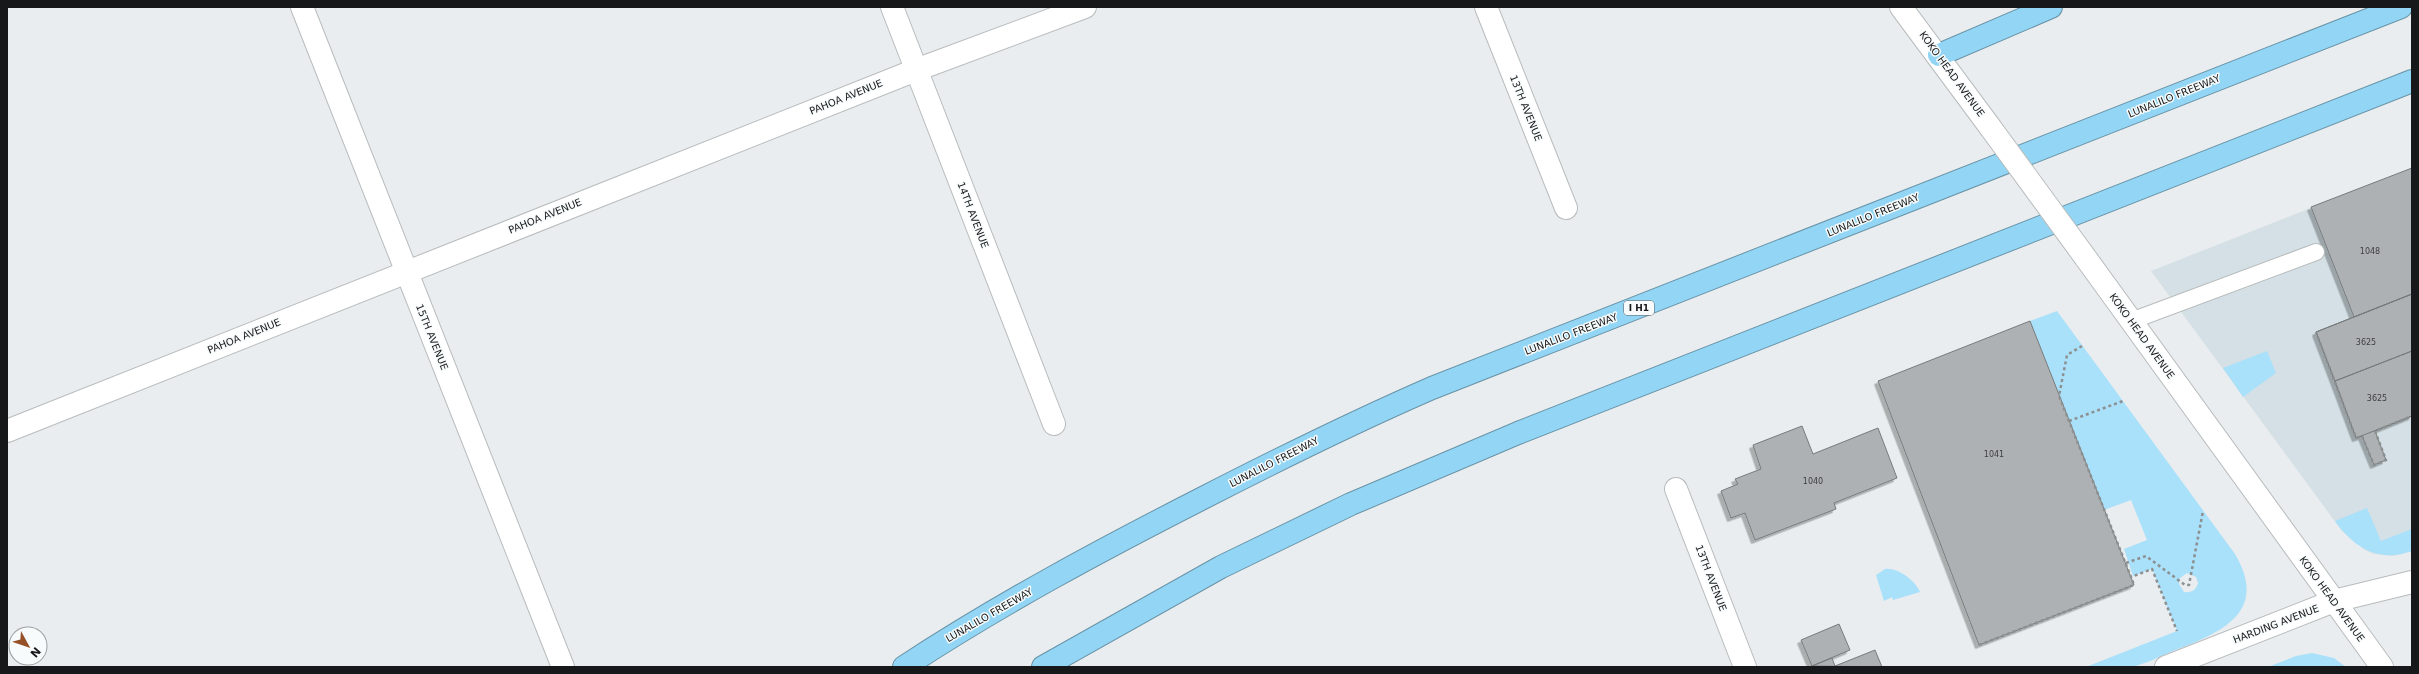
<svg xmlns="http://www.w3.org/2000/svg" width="2419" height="674" font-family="'DejaVu Sans',sans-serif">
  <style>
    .built { fill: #d4e0e5 }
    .green { fill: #a9e0fa; fill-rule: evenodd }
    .building { fill: #aeb1b3; stroke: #777b7c; filter: url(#shadow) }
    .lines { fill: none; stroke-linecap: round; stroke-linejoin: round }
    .service-casing { stroke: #b8bcbd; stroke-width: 18 }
    .minor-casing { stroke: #b8bcbd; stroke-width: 24 }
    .tertiary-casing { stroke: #b8bcbd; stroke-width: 24 }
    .motorway-casing { stroke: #6893a7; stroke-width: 24 }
    .path { stroke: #8d9091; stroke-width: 2.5; stroke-dasharray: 3 3; stroke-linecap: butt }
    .service { stroke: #fff; stroke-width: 16 }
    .minor { stroke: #fff; stroke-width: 22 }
    .tertiary { stroke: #fff; stroke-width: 22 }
    .motorway { stroke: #93d5f4; stroke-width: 22 }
    .tertiary-bridge-casing { stroke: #b8bcbd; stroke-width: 24; stroke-linecap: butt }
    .tertiary-bridge { stroke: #fff; stroke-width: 22 }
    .labels { text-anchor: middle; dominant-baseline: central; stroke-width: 3; stroke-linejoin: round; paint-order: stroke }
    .number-label { font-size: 8px; fill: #3d3e40 }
    .shield { fill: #f7fbfc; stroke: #5a5c5d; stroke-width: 1 }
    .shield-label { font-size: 9px; font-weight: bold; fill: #171819 }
    .street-label { font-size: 10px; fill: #171819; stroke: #f7fbfc }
  </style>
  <defs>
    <filter id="shadow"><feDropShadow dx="-3.5" dy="3.5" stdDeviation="0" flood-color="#0004"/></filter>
  </defs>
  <rect width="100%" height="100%" fill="#e9edef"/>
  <!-- built -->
  <path class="built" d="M2412,168V551L2393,556L2374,554L2365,550L2342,531L2151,271Z"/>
  <!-- green -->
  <path class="green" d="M2057,311L2235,554C2268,610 2225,631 2178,649C2163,655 2148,663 2132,667C2119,670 2100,667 2086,667L2177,631L2152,569L2133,576L2124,549L2147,540L2131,500L2104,510L2030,321ZM2187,573L2196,577L2198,583C2196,590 2192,593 2184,592L2179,584L2180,578Z
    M2267,351L2276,373L2243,397L2223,368Z
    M2367,508L2381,541L2412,529V551C2379,563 2354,548 2335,521Z
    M1885,569C1897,567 1915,580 1920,592L1893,600L1892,597L1884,601L1876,575Z
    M2312,653L2334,658L2346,667H2268L2296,656Z"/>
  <!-- building -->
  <path class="building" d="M2412,168V294L2354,317L2311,207Z
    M2412,294V416L2375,431L2386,460L2374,465L2362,436L2356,438L2316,332Z
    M2412,294V351L2335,381L2316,332Z
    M2030,321L2134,585L1979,645L1878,381Z
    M2412,351V416L2356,438L2335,381Z
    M1802,426L1813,454L1878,428L1897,478L1834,503L1836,509L1755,540L1745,513L1731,518L1721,491L1738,484L1735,479L1761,469L1753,445Z
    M1839,624L1850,650L1812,666L1801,640Z
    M1875,650L1882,667L1812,666L1832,658L1835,666Z"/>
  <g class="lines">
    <!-- service casing -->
    <g class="service-casing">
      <path id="service" d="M2131,321L2316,252"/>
    </g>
    <!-- minor casing -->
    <g class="minor-casing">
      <path id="minor" d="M302,7L563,667
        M892,7L1054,424
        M1486,7L1566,208
        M1676,489L1745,667"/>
    </g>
    <!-- tertiary casing -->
    <g class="tertiary-casing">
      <path id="tertiary" d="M1901,7L1990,127
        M2085,257L2382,667
        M7,431L916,70L1085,7
        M2166,667L2334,601L2412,582"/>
    </g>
    <!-- motorway casing -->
    <g class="motorway-casing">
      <path id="motorway" d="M1939,55L2051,7
        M904,667C1000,604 1101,550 1203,498C1279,459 1354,422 1432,388L2401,7
        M1043,667L1221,567L1351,504L1518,433L2412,81"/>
    </g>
    <!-- path -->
    <path class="path" d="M2316,332L2356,438L2362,436L2374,465L2386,460L2375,431L2412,416
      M2082,346L2067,355L2059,396L2131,577L2152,569L2177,631
      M2069,421L2123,401
      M2126,563L2146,556L2185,585H2189L2203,511
      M1979,645L2134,585L2131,577"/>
    <!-- service -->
    <use href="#service" class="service"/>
    <!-- minor -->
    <use href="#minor" class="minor"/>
    <!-- tertiary -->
    <use href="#tertiary" class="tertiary"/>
    <!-- motorway -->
    <use href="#motorway" class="motorway"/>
    <!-- tertiary-bridge casing -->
    <g class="tertiary-bridge-casing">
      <path id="tertiary-bridge" d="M1990,127L2085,257"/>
    </g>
    <!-- tertiary-bridge -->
    <use href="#tertiary-bridge" class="tertiary-bridge"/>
  </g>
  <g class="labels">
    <!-- number labels -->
    <g class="number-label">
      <text x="2370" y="251">1048</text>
      <text x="2366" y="342">3625</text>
      <text x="2377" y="398">3625</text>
      <text x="1994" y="454">1041</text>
      <text x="1813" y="481">1040</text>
    </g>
    <!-- shield labels -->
    <rect class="shield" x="1624" y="301" width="30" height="14" rx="3"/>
    <g class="shield-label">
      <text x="1639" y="308">I H1</text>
    </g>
    <!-- street labels -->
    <g class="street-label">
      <text transform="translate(1952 74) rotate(54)">KOKO HEAD AVENUE</text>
      <text transform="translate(2174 96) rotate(-22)">LUNALILO FREEWAY</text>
      <text transform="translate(846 97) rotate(-22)">PAHOA AVENUE</text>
      <text transform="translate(1526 108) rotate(68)">13TH AVENUE</text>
      <text transform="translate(973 215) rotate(69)">14TH AVENUE</text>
      <text transform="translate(1873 215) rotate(-22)">LUNALILO FREEWAY</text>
      <text transform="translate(545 216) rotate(-22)">PAHOA AVENUE</text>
      <text transform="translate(1571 334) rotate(-21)">LUNALILO FREEWAY</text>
      <text transform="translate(244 336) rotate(-22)">PAHOA AVENUE</text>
      <text transform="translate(2142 336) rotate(54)">KOKO HEAD AVENUE</text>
      <text transform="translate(432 337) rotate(68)">15TH AVENUE</text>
      <text transform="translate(1274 462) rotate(-27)">LUNALILO FREEWAY</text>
      <text transform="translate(1711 578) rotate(69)">13TH AVENUE</text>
      <text transform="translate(2332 599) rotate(54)">KOKO HEAD AVENUE</text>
      <text transform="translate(989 615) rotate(-30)">LUNALILO FREEWAY</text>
      <text transform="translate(2276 624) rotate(-21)">HARDING AVENUE</text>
    </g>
  </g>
  <!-- border -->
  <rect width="2419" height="674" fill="none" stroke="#171819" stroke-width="16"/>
  <!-- north arrow -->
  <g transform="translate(28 646) rotate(130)"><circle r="19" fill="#f7fbfc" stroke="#9da0a1"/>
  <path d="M0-3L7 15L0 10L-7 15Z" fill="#965027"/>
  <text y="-6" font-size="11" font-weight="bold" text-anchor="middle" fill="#171819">N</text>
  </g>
</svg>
